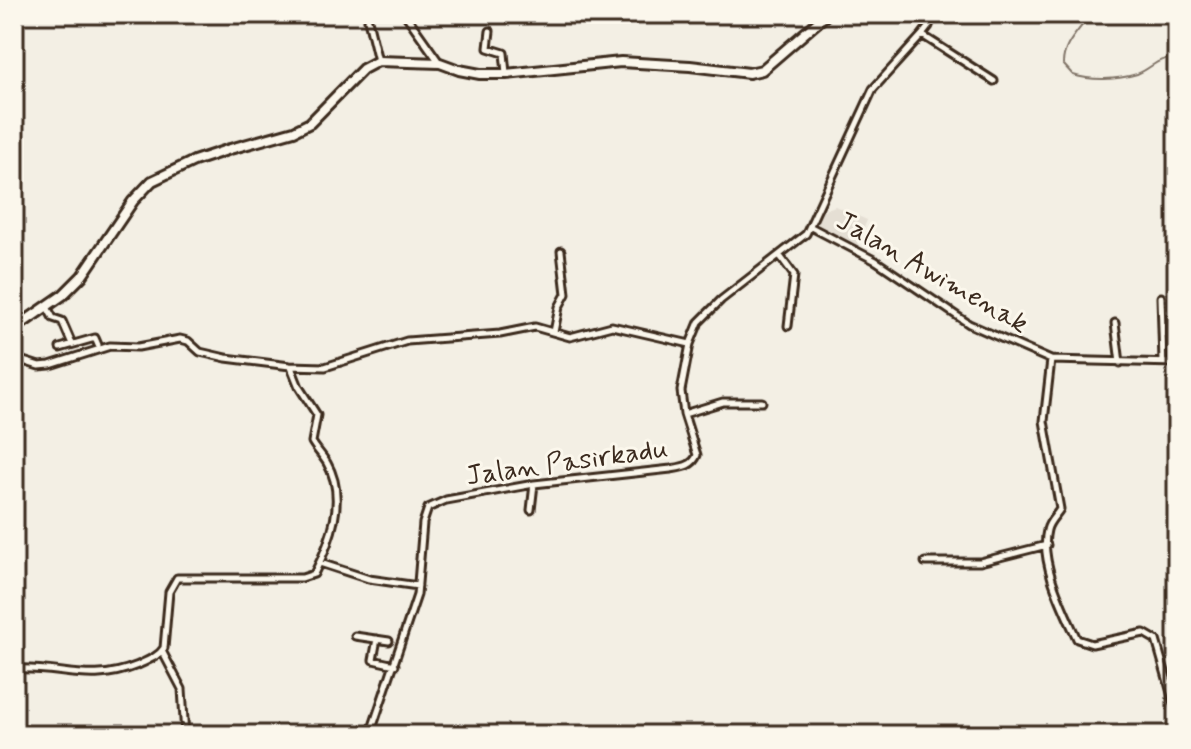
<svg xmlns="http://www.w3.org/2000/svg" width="1191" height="749" font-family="Mynerve,sans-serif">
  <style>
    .built { fill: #e5dfd4 }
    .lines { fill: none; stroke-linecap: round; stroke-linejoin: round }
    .stream { stroke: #817468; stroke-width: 2 }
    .street-casing { stroke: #3b2a1e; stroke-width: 11 }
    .secondary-casing { stroke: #3b2a1e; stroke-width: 14 }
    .street { stroke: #fbf7ec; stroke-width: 5 }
    .secondary { stroke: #fbf7ec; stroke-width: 8 }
    .labels { text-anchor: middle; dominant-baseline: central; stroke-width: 6; stroke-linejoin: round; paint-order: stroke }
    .street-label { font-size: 28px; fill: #3b2a1e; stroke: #fbf7ec }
  </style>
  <rect width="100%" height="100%" fill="#f3efe4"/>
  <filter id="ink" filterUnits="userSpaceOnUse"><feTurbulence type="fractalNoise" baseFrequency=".0125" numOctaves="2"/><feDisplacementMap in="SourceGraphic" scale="16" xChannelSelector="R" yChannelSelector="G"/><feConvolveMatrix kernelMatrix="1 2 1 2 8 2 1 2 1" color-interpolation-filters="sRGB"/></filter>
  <g filter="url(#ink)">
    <!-- built -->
    <path class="built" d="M835,206L867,220L857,245L814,226L819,212Z"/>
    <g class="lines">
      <!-- stream -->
      <path class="stream" d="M1090,14C1080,31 1063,43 1063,64L1073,75C1092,81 1117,80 1137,74C1153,68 1157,56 1177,59"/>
      <!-- street casing -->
      <g class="street-casing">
        <path id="street" d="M405,14L439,62
          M368,20L378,61
          M490,31L488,48L504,53L506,73
          M922,35L994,81
          M811,227L876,261L969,324L1051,360L1177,363
          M780,256L794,275L788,326
          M1161,297L1163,362
          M47,307L53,318L62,321L72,344
          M1115,323L1120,363
          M554,332L559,307L566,294L561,251
          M60,348L95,338L98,345
          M14,358L39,366L50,365L110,346L138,347L180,339L188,341L200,352L226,358L290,366L325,367L407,341L500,334L535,327L570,337L612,326L690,344
          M1051,360L1044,421L1060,509C1056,516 1049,521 1047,530C1039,562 1064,610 1077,639L1092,644L1144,633L1156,640L1177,714
          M684,414L723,402H762
          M531,510L534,484
          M925,562H980L1047,545
          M320,563L369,579L418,586
          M355,636L389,641
          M377,639L373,660L395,665
          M162,651L182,689L185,735
          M14,669C61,666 89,685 138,665C148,660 158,657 164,648L169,592L177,578H302L314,574C331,541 347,498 327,463C322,455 316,449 312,442L317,415L299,387L291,367
          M370,735L417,595L423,523L428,508L446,500L534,484L671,469C682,467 693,466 697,455L684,414L681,391L690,344L699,322L721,300L806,234L873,89L922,35L929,26L932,14"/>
      </g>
      <!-- secondary casing -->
      <g class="secondary-casing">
        <path id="secondary" d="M14,329L63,295L82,276L133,201L152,181L194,161L230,149L294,131L310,123L363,69L378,61L440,63L459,70L480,74H506L621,62L690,66L749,73L762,70L827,14"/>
      </g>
      <!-- street -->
      <use href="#street" class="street"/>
      <!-- secondary -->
      <use href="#secondary" class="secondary"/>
    </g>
  </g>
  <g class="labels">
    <!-- street labels -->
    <g class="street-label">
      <text transform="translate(932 273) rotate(30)">Jalan Awimenak</text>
      <text transform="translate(567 463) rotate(-8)">Jalan Pasirkadu</text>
    </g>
  </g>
  <!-- margin -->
  <rect width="1191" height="749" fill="none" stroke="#fbf7ec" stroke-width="48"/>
  <rect x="24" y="24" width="1143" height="701" fill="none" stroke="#3b2a1e" stroke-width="3" filter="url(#ink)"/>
</svg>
